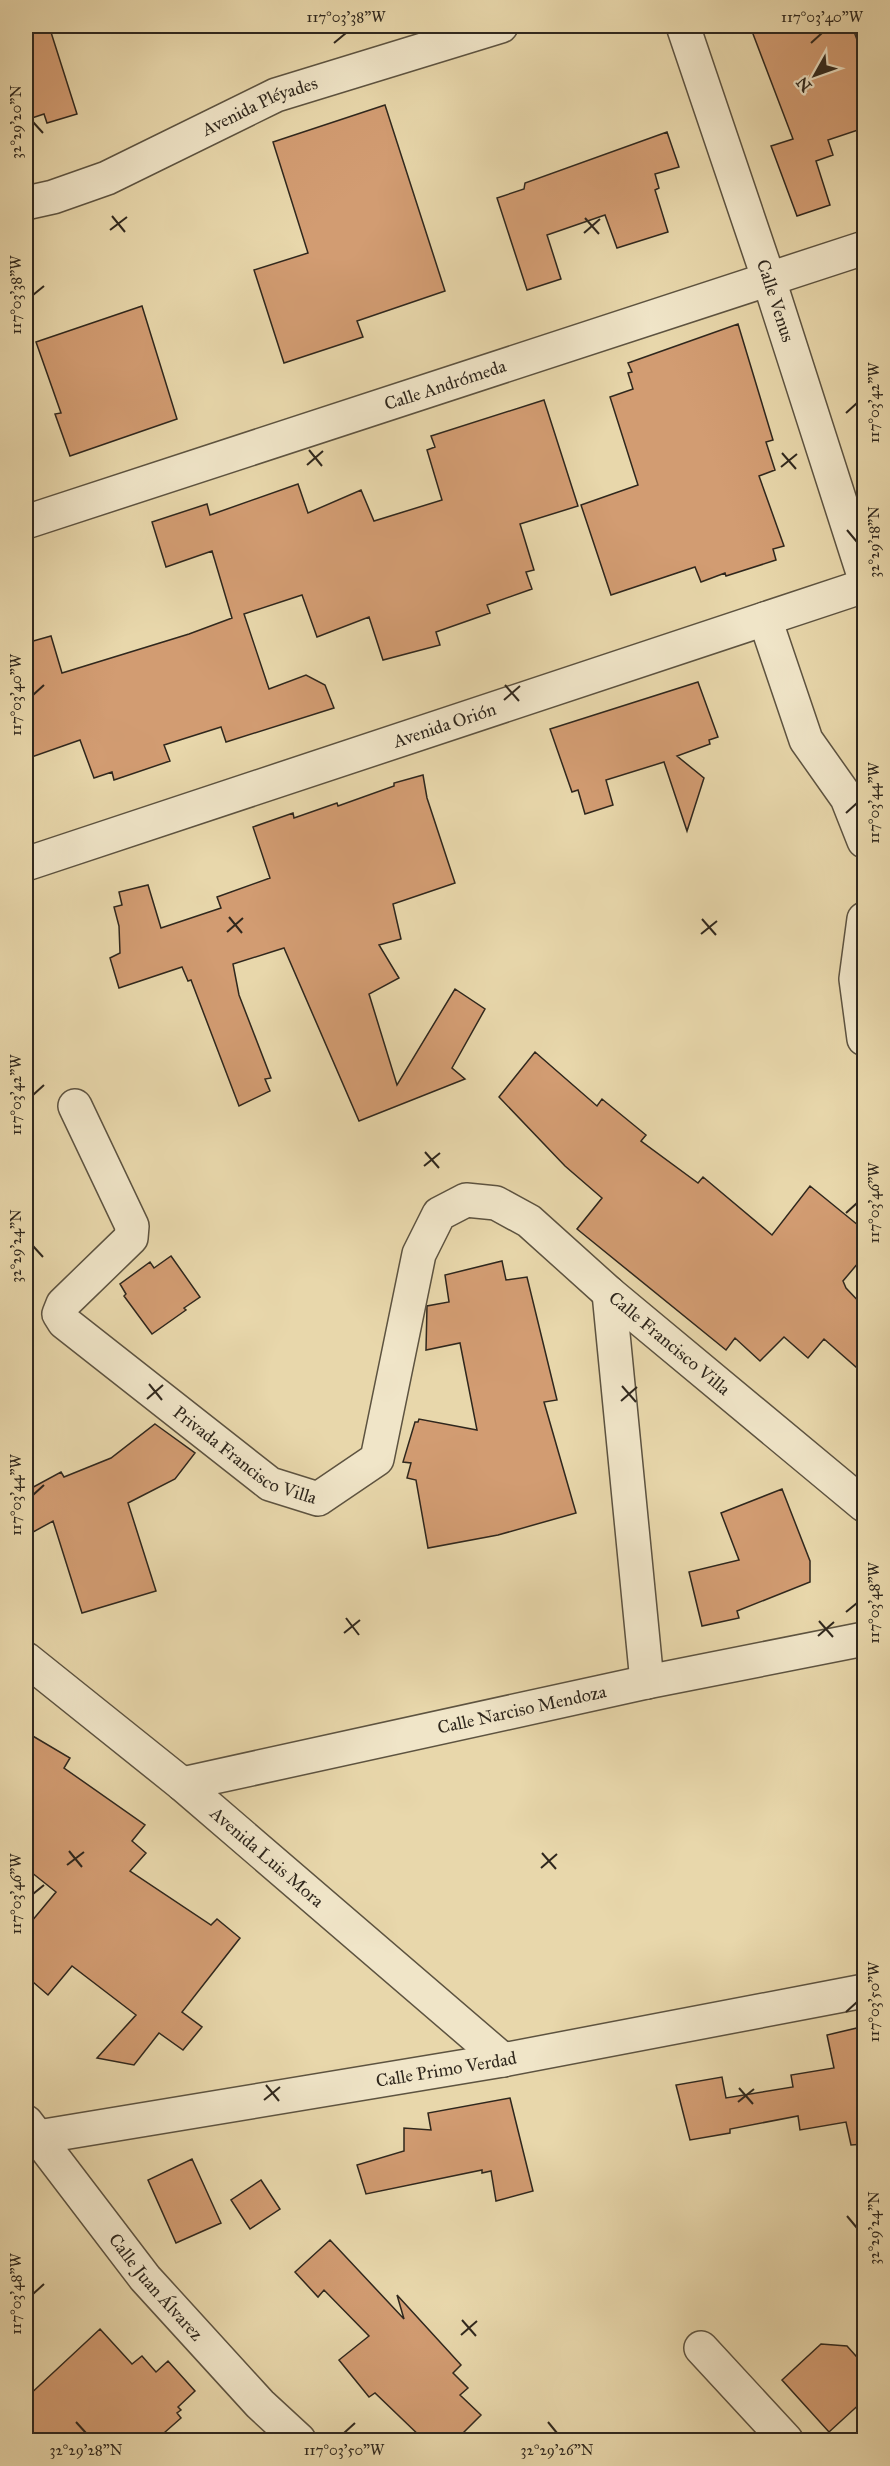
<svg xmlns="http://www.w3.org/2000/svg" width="890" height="2466" font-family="'IM FELL Great Primer',serif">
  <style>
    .building { fill: #d29c72; stroke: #2f271d; stroke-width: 1.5 }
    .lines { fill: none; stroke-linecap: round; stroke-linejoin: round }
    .minor-casing { stroke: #5d5340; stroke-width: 36 }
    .tertiary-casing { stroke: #5d5340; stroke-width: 36 }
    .minor { stroke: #f0e5c8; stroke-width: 33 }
    .tertiary { stroke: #f0e5c8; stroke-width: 33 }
    .ticks { fill: none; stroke: #2f271d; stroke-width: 2 }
    .labels { text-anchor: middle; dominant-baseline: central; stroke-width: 5; stroke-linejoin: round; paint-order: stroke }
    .street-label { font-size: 18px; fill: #2f271d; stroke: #f0e5c8 }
    .neatline { fill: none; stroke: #2f271d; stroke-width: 2 }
    .ticks-label { font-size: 15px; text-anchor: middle; fill: #2f271d }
  </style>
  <rect width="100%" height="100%" fill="#e8d7ab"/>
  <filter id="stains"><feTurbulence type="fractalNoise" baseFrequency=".00333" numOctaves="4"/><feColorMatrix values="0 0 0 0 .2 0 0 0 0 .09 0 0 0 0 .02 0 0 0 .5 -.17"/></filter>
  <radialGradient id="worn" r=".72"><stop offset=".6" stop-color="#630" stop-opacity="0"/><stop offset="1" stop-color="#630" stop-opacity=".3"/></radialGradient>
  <!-- building -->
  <path class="building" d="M26,26H49L77,114L47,123L44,114L26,120Z
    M750,26H852L864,59V128L828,140L833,155L816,161L830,205L797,216L771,146L793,139Z
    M385,105L445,291L357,321L363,337L284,363L254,270L308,253L273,142Z
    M667,132L679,167L655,174L659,188L655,190L668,232L617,248L605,215L547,235L561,279L527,290L497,198L524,189L525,183Z
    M142,306L177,419L70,456L55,414L61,413L36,342Z
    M738,324L773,440L766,442L775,470L759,476L784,546L773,549L776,560L726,576L725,573L701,582L695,567L611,595L581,505L638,485L610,397L633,389L628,373L632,372L628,363Z
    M544,400L578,506L520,524L534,570L526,572L532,589L487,605L490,613L436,632L440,645L383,660L369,617L317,637L302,595L244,614L269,689L306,675L325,685L334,708L226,742L221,727L164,745L170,761L114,780L112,772L94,778L80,740L26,759V643L51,636L62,673L189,634L232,618L212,551L166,567L152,522L207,504L210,515L298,484L308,513L361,490L374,521L442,500L427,450L435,447L431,436Z
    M698,682L718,737L709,740L710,744L677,756L704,778L687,831L664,762L606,780L613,805L585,814L578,790L572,792L550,729Z
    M423,775L427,798L455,883L393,904L401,939L379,945L399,978L369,994L397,1085L455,989L485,1009L452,1068L465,1079L359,1121L284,948L233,964L239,995L271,1078L265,1079L270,1091L239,1106L191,980L188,981L182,967L119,988L110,958L120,953L119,926L114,907L122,905L119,892L148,885L161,928L221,908L217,897L270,878L253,827L293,813L294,818L337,803L338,806L394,786V783Z
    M535,1052L597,1106L602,1099L646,1135L641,1141L698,1183L703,1177L772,1235L810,1186L864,1230V1256L843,1281L846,1288L864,1307V1374L824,1339L808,1358L784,1337L760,1361L735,1338L726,1350L577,1229L602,1198L565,1166L499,1097Z
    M171,1256L200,1297L184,1308L186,1310L152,1334L124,1296L126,1294L120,1284L150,1262L154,1268Z
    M502,1261L506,1280L527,1277L557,1400L544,1402L576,1513L498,1535L428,1548L416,1480L407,1478L411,1463L403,1462L415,1422H418L419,1419L477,1430L460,1343L426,1350L427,1306L449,1302L445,1275Z
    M155,1424L195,1453L175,1479L128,1503L156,1591L82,1613L53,1521L26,1536V1491L61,1472L64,1477L111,1458Z
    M782,1489L810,1561V1582L737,1611L739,1618L702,1626L689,1572L739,1560L721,1513Z
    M26,1732L70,1758L64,1768L145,1825L132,1841L146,1853L130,1871L211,1925L217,1919L240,1938L182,2012L202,2027L183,2050L159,2033L134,2065L97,2058L136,2015L72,1966L48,1995L26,1976V1928L56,1892L26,1868Z
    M857,2028L864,2053V2144L851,2145L846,2122L800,2130L798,2116L730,2129V2133L690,2140L676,2085L722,2077L726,2098L793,2087L791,2075L834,2068L827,2035Z
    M510,2098L533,2191L496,2201L491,2171L482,2173V2170L366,2194L357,2165L404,2151V2128L431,2130L428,2113Z
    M192,2159L221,2223L176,2243L148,2180Z
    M261,2180L280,2209L250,2229L231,2200Z
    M330,2240L404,2319L397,2295L461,2365L453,2373L468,2388L460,2395L481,2415L456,2440H424L375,2393L369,2397L339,2360L369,2336L324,2290L318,2297L295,2272Z
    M100,2329L132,2364L142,2356L156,2372L168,2361L195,2391L178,2407L181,2410L177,2413L181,2418L156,2440H26V2398Z
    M821,2344L847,2346L864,2365V2400L829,2432L782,2380Z"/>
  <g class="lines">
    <!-- minor casing -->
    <g class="minor-casing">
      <g id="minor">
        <path id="s1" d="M683,26L769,280L864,576"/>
        <path id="s2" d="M26,203L53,197L107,178L276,95L501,26"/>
        <path id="s3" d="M26,522L864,248"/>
        <path d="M765,619L806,740L847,798L864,841"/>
        <path id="s4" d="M26,864L864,586"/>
        <path d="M864,919L856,979L864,1039"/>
        <path id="s5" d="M75,1106L132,1226L131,1238L63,1304L59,1314L64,1322L270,1484L318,1499L377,1459L419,1254L439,1214L466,1200L496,1203L529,1221L609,1293L864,1505"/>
        <path d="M609,1293L647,1682"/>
        <path id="s6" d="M26,1659L182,1784L503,2060"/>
        <path id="s7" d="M182,1784L647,1682L864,1639"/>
        <path id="s8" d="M26,2122L145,2278L260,2404L299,2440"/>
        <path d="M701,2348L786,2440"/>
      </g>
    </g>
    <!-- tertiary casing -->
    <g class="tertiary-casing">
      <g id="tertiary">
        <path id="s9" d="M26,2139L503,2060L864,1991"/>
      </g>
    </g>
    <!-- minor -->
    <use href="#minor" class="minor"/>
    <!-- tertiary -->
    <use href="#tertiary" class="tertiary"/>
  </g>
  <!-- ticks -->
  <path class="ticks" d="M334,43L346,33M811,43L822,33M33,122L43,133M112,216L125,232M585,218L599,234M110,230L127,217M584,233L600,219M33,295L44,286M846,413L857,403M309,450L322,466M782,453L796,469M307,465L323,451M781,467L797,454M847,530L857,542M505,685L519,701M33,695L44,685M504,700L520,686M846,813L857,803M229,917L242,933M702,919L716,935M227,932L243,918M701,934L717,921M33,1095L44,1085M425,1152L439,1168M424,1166L440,1153M846,1213L857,1203M33,1246L43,1257M149,1384L162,1400M622,1386L636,1402M147,1399L163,1385M621,1401L637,1387M33,1495L44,1485M846,1612L857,1603M346,1618L359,1635M819,1621L833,1637M344,1633L360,1620M818,1636L834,1622M69,1851L82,1867M542,1853L556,1869M67,1865L84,1852M541,1868L557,1854M33,1894L44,1885M846,2012L857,2002M266,2085L279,2101M739,2088L753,2104M264,2100L280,2087M738,2102L754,2089M847,2216L857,2228M33,2294L44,2284M462,2320L476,2336M461,2335L477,2321M76,2422L86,2433M548,2422L557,2433M344,2433L355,2423"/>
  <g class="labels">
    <!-- street labels -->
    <g class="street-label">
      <text stroke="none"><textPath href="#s2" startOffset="254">Avenida Pléyades</textPath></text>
      <text stroke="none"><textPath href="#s1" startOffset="290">Calle Venus</textPath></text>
      <text stroke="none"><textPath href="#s3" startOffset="441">Calle Andrómeda</textPath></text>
      <text stroke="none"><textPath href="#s4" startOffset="441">Avenida Orión</textPath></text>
      <text stroke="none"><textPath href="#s5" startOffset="1182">Calle Francisco Villa</textPath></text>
      <text stroke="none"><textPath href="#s5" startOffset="486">Privada Francisco Villa</textPath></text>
      <text stroke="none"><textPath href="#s7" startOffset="348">Calle Narciso Mendoza</textPath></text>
      <text stroke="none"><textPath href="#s6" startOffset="312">Avenida Luis Mora</textPath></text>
      <text stroke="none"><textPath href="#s9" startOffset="426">Calle Primo Verdad</textPath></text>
      <text stroke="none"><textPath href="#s8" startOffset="210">Calle Juan Álvarez</textPath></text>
    </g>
  </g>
  <!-- margin -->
  <rect width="890" height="2466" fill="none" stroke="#e8d7ab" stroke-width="66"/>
  <!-- north arrow -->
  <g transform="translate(815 75) rotate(230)" stroke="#f0e5c8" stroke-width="4.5" paint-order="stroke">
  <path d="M0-4.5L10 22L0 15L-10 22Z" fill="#2f271d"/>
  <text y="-9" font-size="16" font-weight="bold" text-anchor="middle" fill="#2f271d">N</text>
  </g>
  <rect x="33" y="33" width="824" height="2400" class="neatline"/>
  <g class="ticks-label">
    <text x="346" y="22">117°03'38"W</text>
    <text x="822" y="22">117°03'40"W</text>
    <text transform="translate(16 122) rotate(-90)" y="5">32°29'20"N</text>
    <text transform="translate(16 295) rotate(-90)" y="5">117°03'38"W</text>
    <text transform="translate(874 403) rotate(-90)" y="5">117°03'42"W</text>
    <text transform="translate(874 542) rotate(-90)" y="5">32°29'18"N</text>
    <text transform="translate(16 695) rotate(-90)" y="5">117°03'40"W</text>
    <text transform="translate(874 803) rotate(-90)" y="5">117°03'44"W</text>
    <text transform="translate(16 1095) rotate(-90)" y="5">117°03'42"W</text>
    <text transform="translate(874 1203) rotate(-90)" y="5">117°03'46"W</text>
    <text transform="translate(16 1246) rotate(-90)" y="5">32°29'24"N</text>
    <text transform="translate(16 1495) rotate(-90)" y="5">117°03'44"W</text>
    <text transform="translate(874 1603) rotate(-90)" y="5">117°03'48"W</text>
    <text transform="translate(16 1894) rotate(-90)" y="5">117°03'46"W</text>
    <text transform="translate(874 2002) rotate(-90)" y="5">117°03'50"W</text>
    <text transform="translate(874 2228) rotate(-90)" y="5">32°29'24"N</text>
    <text transform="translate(16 2294) rotate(-90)" y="5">117°03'48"W</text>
    <text x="86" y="2455">32°29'28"N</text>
    <text x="344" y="2455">117°03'50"W</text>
    <text x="557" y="2455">32°29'26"N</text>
  </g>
  <rect width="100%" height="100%" filter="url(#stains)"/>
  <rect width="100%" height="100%" fill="url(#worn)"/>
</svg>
